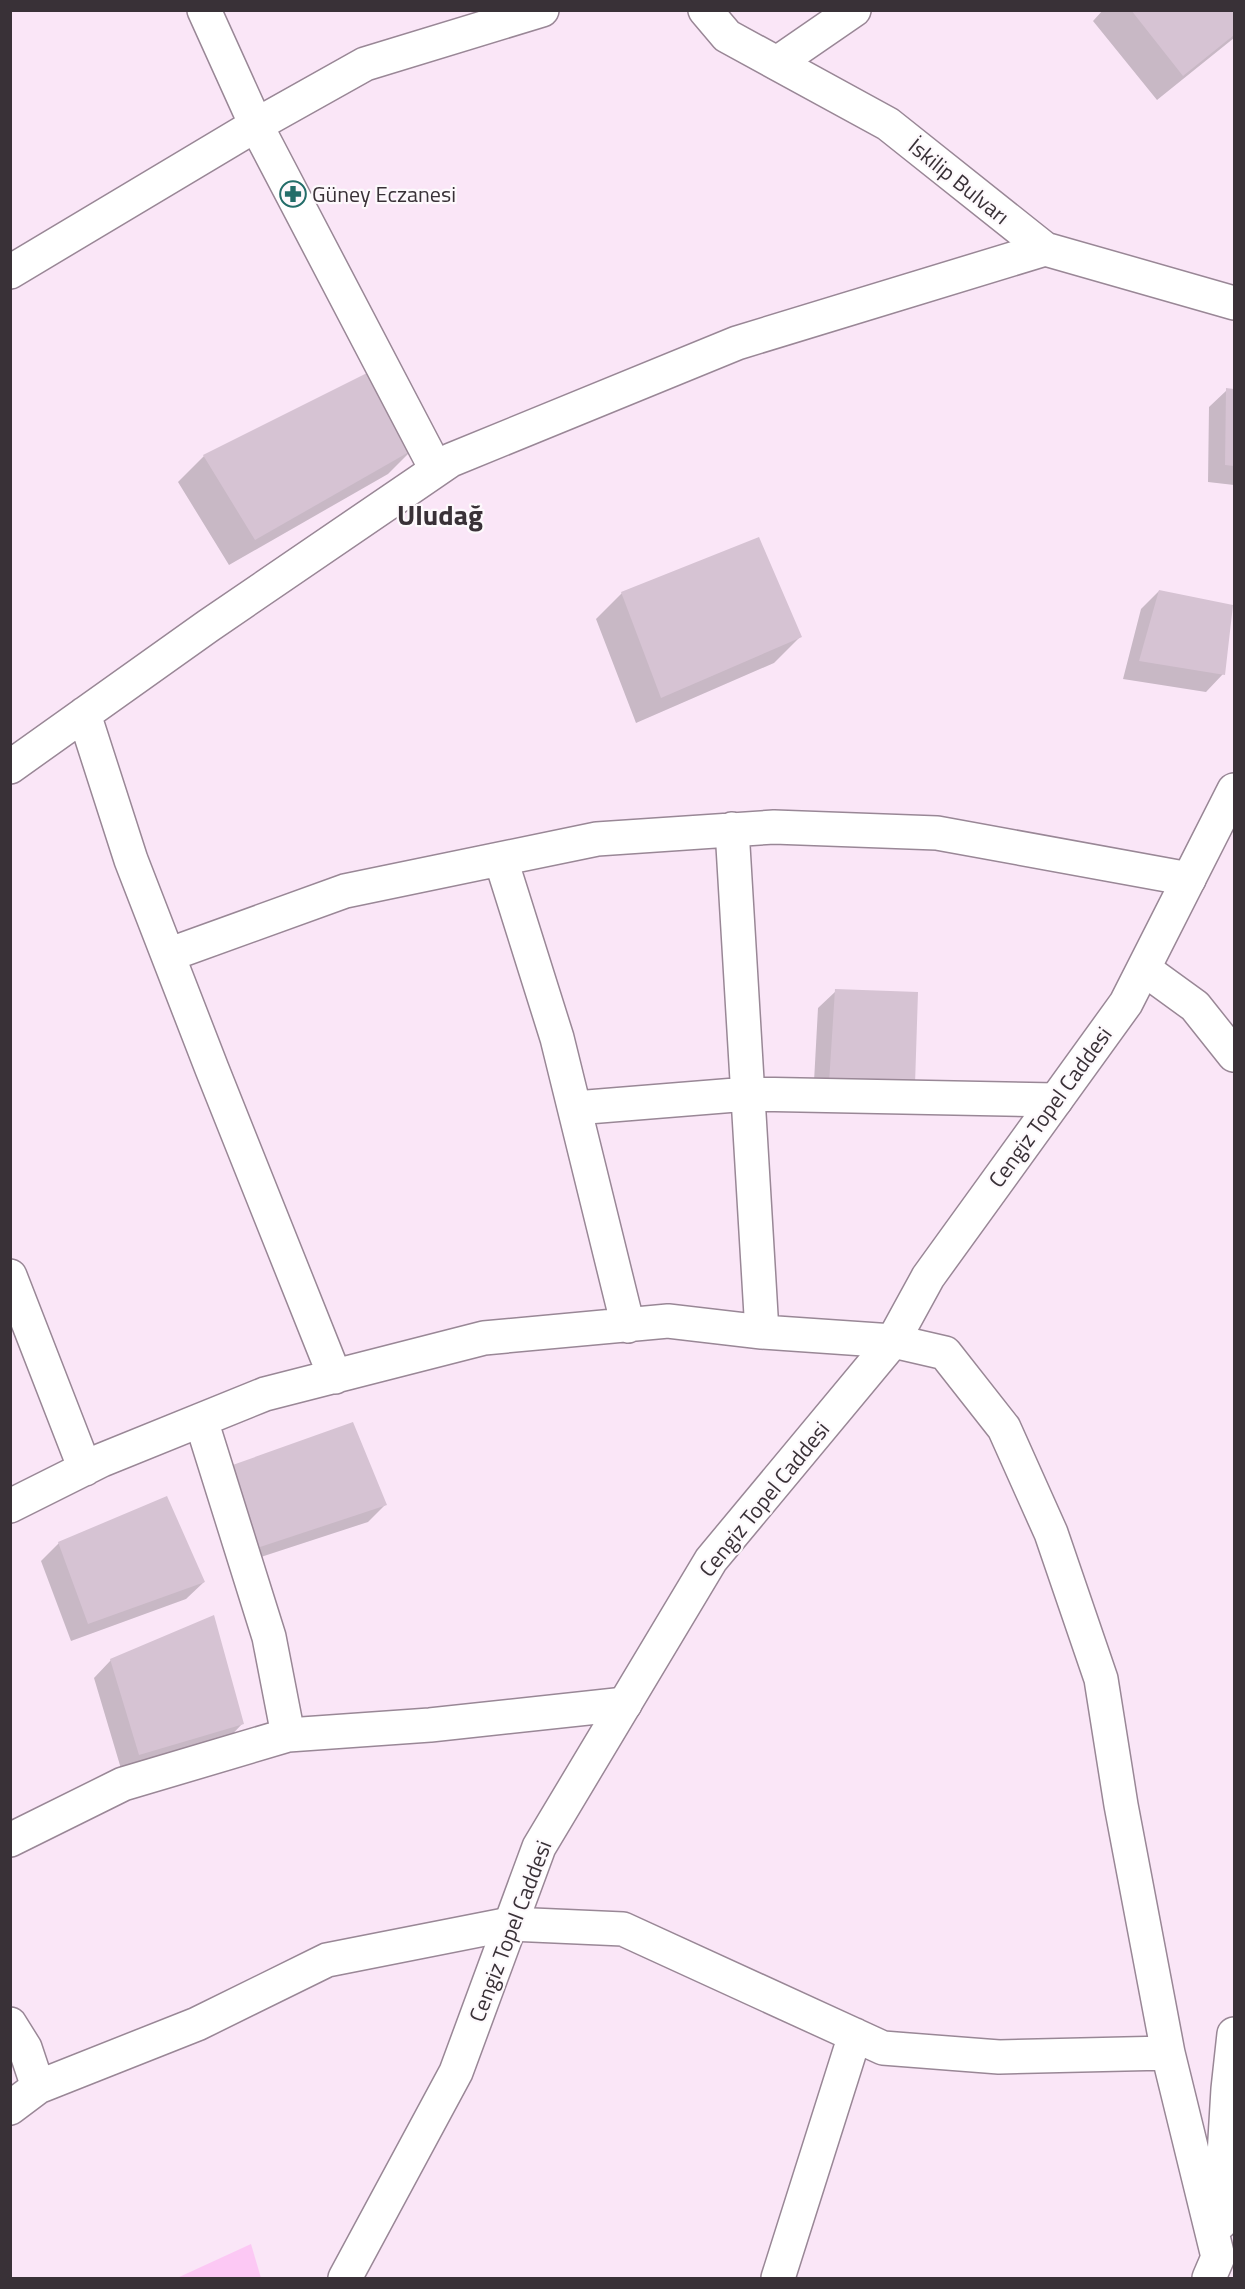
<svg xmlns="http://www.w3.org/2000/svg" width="1245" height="2289" font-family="'Titillium Web',sans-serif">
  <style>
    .green { fill: #fcc8f4 }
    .shadow { fill: #0003 }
    .building { fill: #d6c3d3 }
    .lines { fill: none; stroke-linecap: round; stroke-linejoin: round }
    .minor-casing { stroke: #998796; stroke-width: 36 }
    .major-casing { stroke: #998796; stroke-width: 36 }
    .minor { stroke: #fff; stroke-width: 33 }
    .major { stroke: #fff; stroke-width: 33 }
    .labels { text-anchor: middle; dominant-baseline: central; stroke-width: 4.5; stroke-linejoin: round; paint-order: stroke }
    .street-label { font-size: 22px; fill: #393137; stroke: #fdf9fc }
    .poi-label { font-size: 22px; fill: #393137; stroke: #fdf9fc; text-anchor: start }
    .district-label { font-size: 28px; font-weight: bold; fill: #393137; stroke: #fdf9fc }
  </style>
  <rect width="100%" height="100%" fill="#fae6f7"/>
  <!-- green -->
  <path class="green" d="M251,2244L261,2278H177Z"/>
  <!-- shadow -->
  <path class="shadow" d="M1103,10H1234V38L1157,100L1093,21Z
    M373,372L414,448L388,474L229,565L178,482L204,456Z
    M1227,390H1234V485L1208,482L1209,407Z
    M1159,591L1223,674L1206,692L1123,679L1141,609Z
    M622,593L800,637L774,663L636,723L596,619Z
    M836,991L913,1085L813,1100L818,1008Z
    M211,1486L385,1505L368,1522L236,1565Z
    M59,1543L204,1582L186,1599L71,1641L41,1561Z
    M111,1660L242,1724L225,1742L122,1772L94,1678Z"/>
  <!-- building -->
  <path class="building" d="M1131,10H1234V35L1183,76Z
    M373,370L416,448L255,540L203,455Z
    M1226,388L1234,389V466L1225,465Z
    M759,537L802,637L661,698L621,592Z
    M1159,590L1233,605L1225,675L1139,661Z
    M835,989L918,992L915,1085L829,1083Z
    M353,1422L387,1505L254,1549L227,1467Z
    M167,1496L205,1582L88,1624L58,1542Z
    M214,1615L244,1724L139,1755L110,1659Z"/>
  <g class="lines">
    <!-- minor casing -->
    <g class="minor-casing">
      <path id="minor" d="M204,10L256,125L436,469
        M777,63L854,10
        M10,272L256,125L365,64L542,10
        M84,714L131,860L212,1069L335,1377
        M10,767L208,626L451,460L737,343L1045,249
        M732,829L762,1332
        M501,860L557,1038L628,1326
        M168,955L345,891L597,839L774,827L937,833L1189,879
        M1144,969L1195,1006L1234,1055
        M575,1108L748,1094L1056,1100
        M10,1276L85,1469
        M201,1420L269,1637L288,1735
        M10,1506L102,1460L265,1394L484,1338L668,1321L762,1332L893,1341L945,1353L1004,1428L1051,1533L1101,1679L1121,1805L1168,2053L1218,2257L1209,2278
        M10,1840L123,1784L288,1735L430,1725L625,1704
        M10,2024L25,2048L38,2087L197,2024L327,1960L510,1924L623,1929L883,2048L999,2057L1168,2053
        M10,2108L38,2087
        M1220,2223L1228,2089L1234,2034
        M778,2278L855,2035"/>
    </g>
    <!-- major casing -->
    <g class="major-casing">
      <path id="major" d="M705,10L727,36L888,124L1045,249L1234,303
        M345,2278L456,2072L539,1847L711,1560L893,1341L928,1277L1126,1003L1234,790"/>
    </g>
    <!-- minor -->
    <use href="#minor" class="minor"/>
    <!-- major -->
    <use href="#major" class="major"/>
  </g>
  <!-- icons -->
  <defs>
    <g id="pharmacy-ring" transform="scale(1.35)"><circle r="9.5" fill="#fdf9fc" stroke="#236d69" stroke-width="1.5"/><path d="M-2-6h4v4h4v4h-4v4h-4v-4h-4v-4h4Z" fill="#236d69"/></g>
  </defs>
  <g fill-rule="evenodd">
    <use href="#pharmacy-ring" x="293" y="194"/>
  </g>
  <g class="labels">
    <!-- street labels -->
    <g class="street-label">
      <text transform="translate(959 181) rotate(39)">İskilip Bulvarı</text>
      <text transform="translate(1050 1107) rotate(-54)">Cengiz Topel Caddesi</text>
      <text transform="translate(764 1499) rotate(-51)">Cengiz Topel Caddesi</text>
      <text transform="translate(510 1931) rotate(-69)">Cengiz Topel Caddesi</text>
    </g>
    <!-- poi labels -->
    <g class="poi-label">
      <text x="312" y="194">Güney Eczanesi</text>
    </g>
    <!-- district labels -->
    <g class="district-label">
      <text x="440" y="514">Uludağ</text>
    </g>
  </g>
  <!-- border -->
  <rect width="1245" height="2289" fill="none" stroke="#393137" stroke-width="24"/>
</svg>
